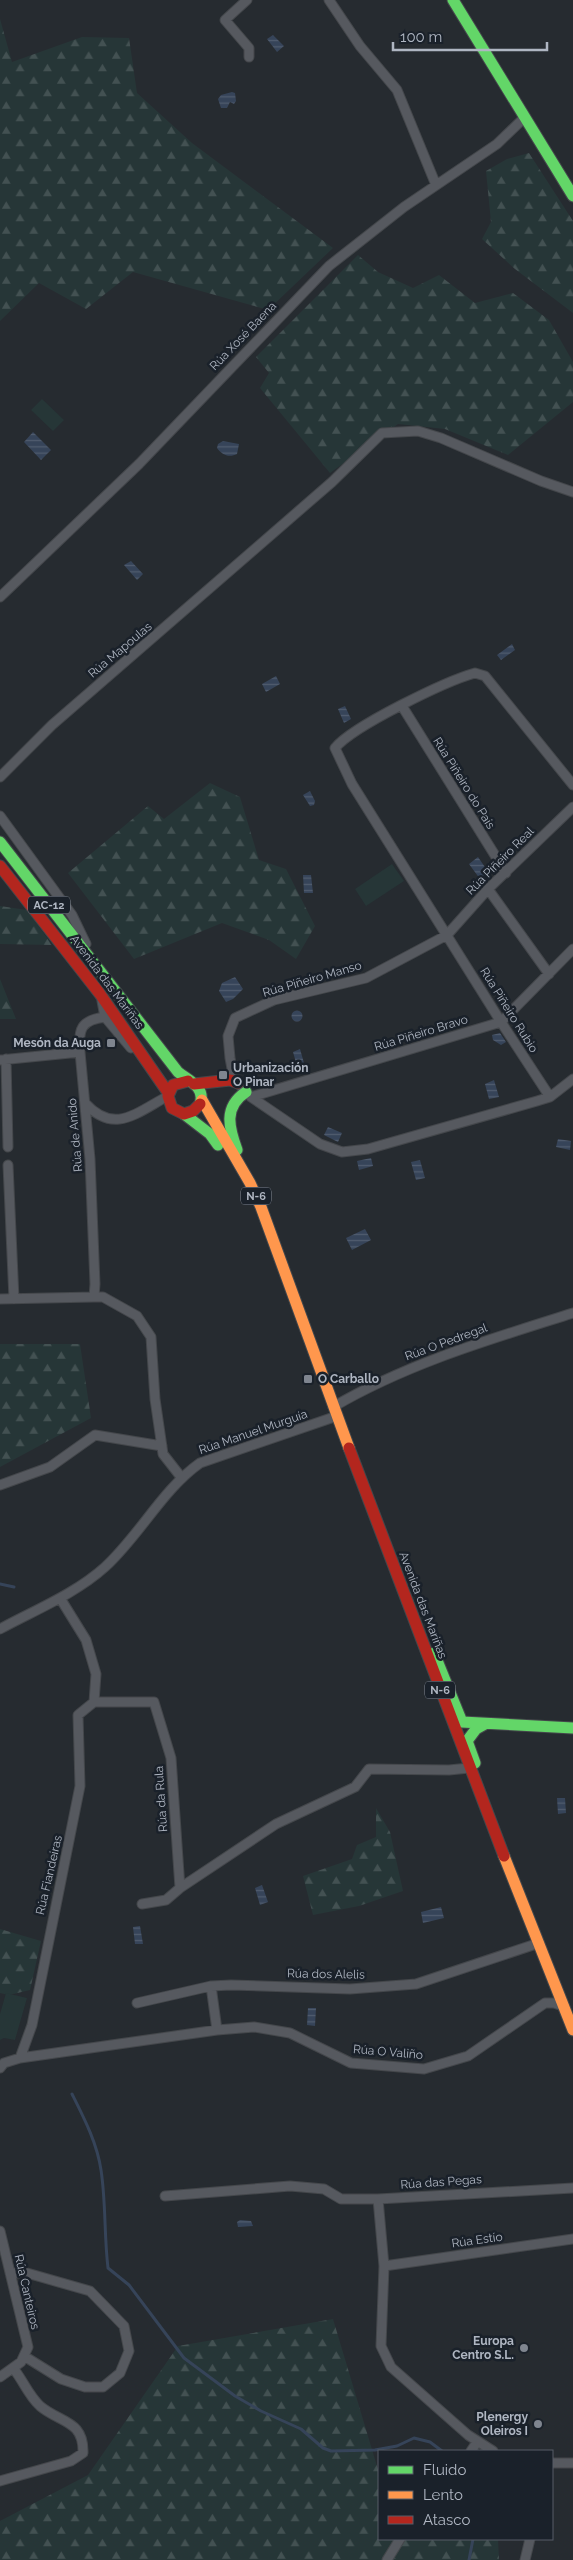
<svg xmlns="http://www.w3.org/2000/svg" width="573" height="2560" font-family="Raleway,sans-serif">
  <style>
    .forest { fill: url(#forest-firs) }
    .park { fill: #263637 }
    .water { fill: url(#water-rules) }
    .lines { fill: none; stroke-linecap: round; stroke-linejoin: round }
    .stream { stroke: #364459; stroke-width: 3 }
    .street-casing { stroke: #44474b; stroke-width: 11 }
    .fast-casing { stroke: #44474b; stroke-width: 13 }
    .slow-casing { stroke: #44474b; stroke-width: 13 }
    .jam-casing { stroke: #44474b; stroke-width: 13 }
    .street { stroke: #56595f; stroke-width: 9 }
    .fast { stroke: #63d668; stroke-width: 11 }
    .slow { stroke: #ff974d; stroke-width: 11 }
    .jam { stroke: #b3261e; stroke-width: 11 }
    .poi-dot { fill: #7f858f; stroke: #1a212a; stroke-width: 2 }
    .labels { text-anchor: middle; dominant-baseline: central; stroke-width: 5; stroke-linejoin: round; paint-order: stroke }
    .shield { fill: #1a212a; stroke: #828994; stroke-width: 1 }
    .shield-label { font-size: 11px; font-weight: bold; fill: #afb6c2 }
    .street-label { font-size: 12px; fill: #afb6c2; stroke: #1a212a }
    .poi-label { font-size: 12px; font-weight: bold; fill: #afb6c2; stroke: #1a212a; text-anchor: end }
  </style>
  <defs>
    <pattern id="forest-firs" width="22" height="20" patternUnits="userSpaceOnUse" patternTransform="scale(1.25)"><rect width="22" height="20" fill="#263637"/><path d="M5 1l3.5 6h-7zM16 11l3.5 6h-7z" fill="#435152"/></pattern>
    <pattern id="water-rules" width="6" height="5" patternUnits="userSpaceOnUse" patternTransform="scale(1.25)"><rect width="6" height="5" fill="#364459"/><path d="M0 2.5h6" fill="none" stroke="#515d6f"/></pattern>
  </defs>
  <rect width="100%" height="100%" fill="#262b30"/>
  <!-- forest -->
  <path class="forest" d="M0,19L12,62L82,37L129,38L137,93L192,143L333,248L268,310L133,272L86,309L39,283L0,321Z
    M529,153L573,221V313L515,269L482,239L491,222L486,171L507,159Z
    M358,255L378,272L413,288L439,275L475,303L513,293L549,320L573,362V402L508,455L445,429L398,424L330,473L260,388L269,373L256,357Z
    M210,783L240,797L259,860L286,869L315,926L296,959L269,940L222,923L134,959L68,873L148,806L164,819Z
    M0,906L27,910L52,945L0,944Z
    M0,979L16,1019H0Z
    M0,1344H80L91,1418L0,1467Z
    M376,1808L390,1832L403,1891L359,1906L313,1915L303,1876L352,1859L357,1845L376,1837Z
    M0,1929L41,1941L30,1990L9,1995L0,1993Z
    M333,2319L379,2473V2539H498L499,2560H0V2521L88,2475L178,2346Z"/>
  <!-- park -->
  <path class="park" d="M42,399L64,420L53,431L31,410Z
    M392,864L404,881L366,906L355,889Z
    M6,1993L27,1998L15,2040L4,2038L0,2040V2014Z"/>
  <!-- water -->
  <path class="water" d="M273,35L284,46L277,52L267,39Z
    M232,92L235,93L236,101L234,104L230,102L227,108H221L218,99L221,95Z
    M33,432L51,450L41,460L24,442Z
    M223,441L239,444L237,454C229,458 222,455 217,448L218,444Z
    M131,561L143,574L137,580L124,565Z
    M512,644L515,650L501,660L497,655Z
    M276,676L280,684L266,692L262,684Z
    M345,706L351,719L344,723L338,709Z
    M310,791L315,801L314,805L310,806L303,795Z
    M478,857L489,873L480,879L469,864Z
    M303,875H311L313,893H304Z
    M235,977L243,989L233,999L226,1002L219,991L222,983Z
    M291.5 1016a5.5 5.5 0 1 1 11 0a5.5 5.5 0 1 1-11 0Z
    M500,1033L506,1042L501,1045L493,1040L492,1035Z
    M300,1049L304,1063L297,1066L293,1052Z
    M494,1080L499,1097L489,1099L485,1084Z
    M328,1127L342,1133L338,1142L324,1135Z
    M558,1139L571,1141L570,1150L556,1147Z
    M371,1158L373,1166L359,1170L357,1161Z
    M420,1160L425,1178L416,1180L411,1162Z
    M365,1229L371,1240L352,1250L346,1238Z
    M557,1798H565L566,1813L558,1814Z
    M262,1885L268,1902L260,1905L255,1888Z
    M441,1907L444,1918L423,1923L421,1912Z
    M140,1926L143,1944H135L133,1927Z
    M308,2008H316L315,2026L307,2025Z
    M240,2220L251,2221L253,2226L238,2227L237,2222Z"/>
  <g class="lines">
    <!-- stream -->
    <path class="stream" d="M0,1584L14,1587
      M72,2094C84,2118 97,2143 101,2170C106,2202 104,2235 108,2268L129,2285L184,2358L235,2396L261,2411L301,2429L323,2448L331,2451L375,2450L397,2446L414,2438L430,2442L442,2451
      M469,2560L473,2539"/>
    <!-- street casing -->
    <g class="street-casing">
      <path id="street" d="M247,0L225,20L249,48V57
        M329,0L360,46L397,90L436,185
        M0,597L139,464L329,266L404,207L497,144L524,118
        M402,706L506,873
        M0,777L52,725L332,482L382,433L418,431L441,438L541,481L573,492
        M573,807L488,889L447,935L366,978L274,1000L235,1018L228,1036L230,1058L233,1074L238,1083L251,1097L320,1144L342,1152L368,1149L537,1101L550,1097L573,1079
        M0,816L72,915L86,944
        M488,889L549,974
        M102,1001L105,1017L131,1048
        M80,1052C78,1029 81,1020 105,1017
        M6,1059L8,1147
        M0,1060L80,1052L90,1159L95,1284L94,1297L0,1299
        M251,1097L501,1022L573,949
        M550,1097L501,1022L352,784L335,748C353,726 446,681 475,673L485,676L573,785
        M85,1103C114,1135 136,1113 168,1096
        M8,1165L14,1299
        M94,1297H103L137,1316L151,1337L155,1399L163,1454L181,1477
        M333,1407C408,1363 491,1339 573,1313
        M0,1485L50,1467L95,1435L162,1446
        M60,1598L86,1640L96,1674L94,1702
        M0,1629C35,1610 75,1594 105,1567C140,1535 162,1490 200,1463L337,1416
        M94,1702H154L171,1758L180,1888
        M142,1904L166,1900L180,1888L276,1824L355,1787L369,1769L449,1770L469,1768
        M211,1986L217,2030
        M137,2003L211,1986L231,1985L350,1989L416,1984L539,1943
        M20,2058L32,2025L80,1786L78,1715L94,1702
        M0,2068L4,2063L20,2058L217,2030L254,2027L290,2033L351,2063L424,2069L468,2056L545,2003H554L563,2006
        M165,2196L290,2186L324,2189L341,2199H378
        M0,2231L28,2347L21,2362L0,2377
        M384,2266L573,2239
        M10,2273H27L90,2291L124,2326L129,2351L120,2373L103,2387H85L61,2379L24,2356
        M471,2451L477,2442
        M493,2451L468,2435L391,2367L381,2346L384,2266L378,2199L573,2188
        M552,2463H573
        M0,2481L71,2461L83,2453C84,2420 60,2423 40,2406C28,2395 23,2380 13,2368
        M387,2560L400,2539
        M525,2560L530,2539"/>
    </g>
    <!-- fast casing -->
    <g class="fast-casing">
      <path id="fast" d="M453,0L573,196
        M0,842L178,1072C189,1081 206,1087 200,1104
        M184,1114L210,1134L218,1145
        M237,1150C229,1128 223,1107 246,1092
        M434,1653L462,1722L573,1728
        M475,1763L467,1741L476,1729L485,1724"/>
    </g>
    <!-- slow casing -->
    <g class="slow-casing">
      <path id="slow" d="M202,1100L250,1183L261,1207L349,1448
        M504,1856L573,2030"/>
    </g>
    <!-- jam casing -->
    <g class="jam-casing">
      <path id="jam" d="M0,866L100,994L169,1094
        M188,1081L173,1085L168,1096L172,1108L184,1114L193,1111L200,1104
        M194,1084L230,1080L238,1083
        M349,1448L504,1856"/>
    </g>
    <!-- street -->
    <use href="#street" class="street"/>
    <!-- fast -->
    <use href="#fast" class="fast"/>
    <!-- slow -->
    <use href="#slow" class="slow"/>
    <!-- jam -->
    <use href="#jam" class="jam"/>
  </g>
  <!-- markers -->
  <g class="poi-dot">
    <rect x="106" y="1038" width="10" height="10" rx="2.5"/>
    <rect x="218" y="1070" width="10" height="10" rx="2.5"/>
    <rect x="303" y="1374" width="10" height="10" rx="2.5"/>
    <circle cx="524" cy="2348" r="5"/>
    <circle cx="538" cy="2424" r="5"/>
  </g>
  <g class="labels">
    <!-- shield labels -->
    <g class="shield">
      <rect x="28" y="896.5" width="42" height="17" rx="4"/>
      <rect x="241" y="1187.5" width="30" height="17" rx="4"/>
      <rect x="425" y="1681.5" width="30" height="17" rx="4"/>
    </g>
    <g class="shield-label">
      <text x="49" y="905">AC-12</text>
      <text x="256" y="1196">N-6</text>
      <text x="440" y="1690">N-6</text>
    </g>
    <!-- street labels -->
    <g class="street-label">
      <text transform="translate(243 336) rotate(-46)">Rúa Xosé Baena</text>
      <text transform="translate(120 650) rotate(-40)">Rúa Mapoulas</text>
      <text transform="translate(464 783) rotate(58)">Rúa Piñeiro do País</text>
      <text transform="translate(500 861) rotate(-45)">Rúa Piñeiro Real</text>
      <text transform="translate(312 979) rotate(-16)">Rúa Piñeiro Manso</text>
      <text transform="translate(107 982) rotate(53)">Avenida das Mariñas</text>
      <text transform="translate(509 1010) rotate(58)">Rúa Piñeiro Rubio</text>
      <text transform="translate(421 1033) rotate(-17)">Rúa Piñeiro Bravo</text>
      <text transform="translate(75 1135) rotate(-95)">Rúa de Anido</text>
      <text transform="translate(446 1342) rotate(-20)">Rúa O Pedregal</text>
      <text transform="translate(253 1432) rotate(-19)">Rúa Manuel Murguía</text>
      <text transform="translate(423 1605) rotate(69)">Avenida das Mariñas</text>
      <text transform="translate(161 1799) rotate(-94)">Rúa da Rula</text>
      <text transform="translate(49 1875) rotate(-77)">Rúa Fiandeiras</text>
      <text transform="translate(326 1974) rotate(1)">Rúa dos Alelis</text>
      <text transform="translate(388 2052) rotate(5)">Rúa O Valiño</text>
      <text transform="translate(441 2182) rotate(-4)">Rúa das Pegas</text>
      <text transform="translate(477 2240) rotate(-8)">Rúa Estío</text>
      <text transform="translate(27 2292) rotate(77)">Rúa Canteiros</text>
    </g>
    <!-- poi labels -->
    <g class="poi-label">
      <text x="101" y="1043">Mesón da Auga</text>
      <text x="233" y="1068" text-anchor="start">Urbanización<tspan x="233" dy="14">O Pinar</tspan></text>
      <text x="318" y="1379" text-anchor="start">O Carballo</text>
      <text x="514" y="2341">Europa<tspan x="514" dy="14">Centro S.L.</tspan></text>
      <text x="528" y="2417">Plenergy<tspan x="528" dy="14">Oleiros I</tspan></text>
    </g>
  </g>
  <!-- legend -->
  <rect x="378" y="2450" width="175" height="90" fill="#1a212a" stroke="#565d67"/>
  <rect x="388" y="2466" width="25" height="8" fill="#63d668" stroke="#565d67"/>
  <text x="423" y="2475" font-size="15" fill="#afb6c2">Fluido</text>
  <rect x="388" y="2491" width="25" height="8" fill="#ff974d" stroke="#565d67"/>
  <text x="423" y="2500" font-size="15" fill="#afb6c2">Lento</text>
  <rect x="388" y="2516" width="25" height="8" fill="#b3261e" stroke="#565d67"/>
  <text x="423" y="2525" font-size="15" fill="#afb6c2">Atasco</text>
  <!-- scale -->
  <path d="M393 42v8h154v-8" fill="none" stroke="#afb6c2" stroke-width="2.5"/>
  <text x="400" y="42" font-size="15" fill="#afb6c2" stroke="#1a212a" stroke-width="4" paint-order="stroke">100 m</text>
</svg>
